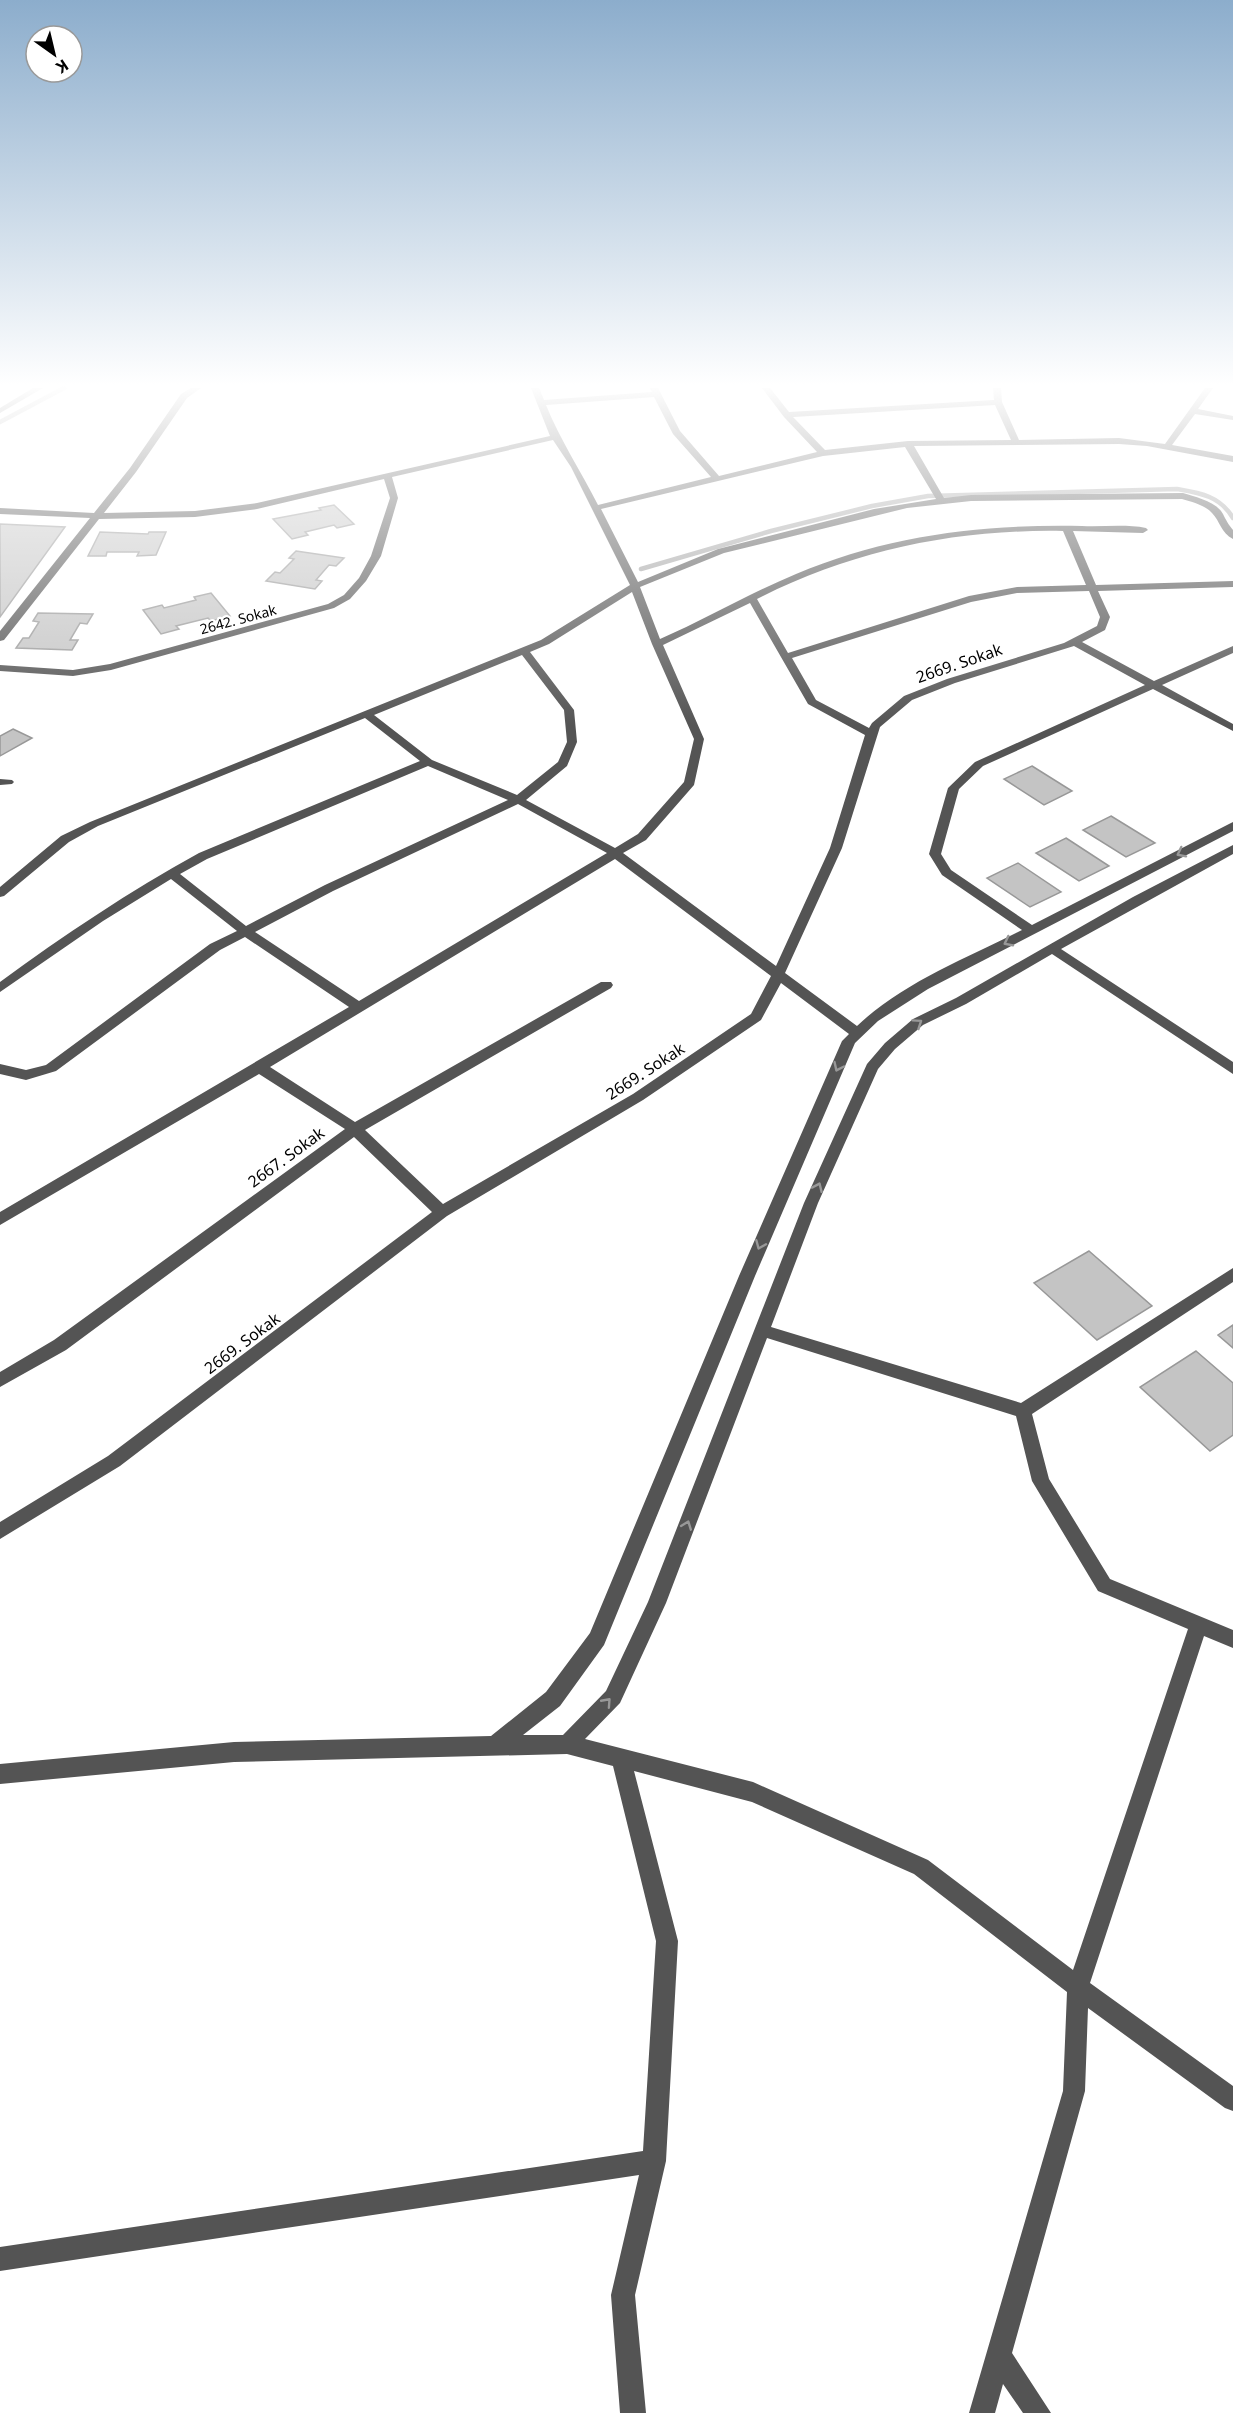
<svg xmlns="http://www.w3.org/2000/svg" width="1233" height="2413" font-family="'Noto Sans',sans-serif">
  <style>
    .lines { fill: none; stroke-linecap: round; stroke-linejoin: round }
    .stream { stroke: #a2a2a2; stroke-width: 4.5 }
    .building { fill: #c4c4c4; stroke: #989898; stroke-width: 1.5 }
    .minor { fill: #545454; fill-rule: evenodd }
    .oneway { stroke: #989898 }
    .labels { text-anchor: middle; dominant-baseline: central; stroke-width: 4.5; stroke-linejoin: round; paint-order: stroke }
    .far-street-label { font-size: 14px; fill: #000; stroke: #fff }
    .street-label { font-size: 16px; fill: #000; stroke: #fff }
  </style>
  <rect width="100%" height="100%" fill="#fff"/>
  <g class="lines">
    <!-- stream -->
    <path class="stream" d="M0,422L64,388
      M641,569L771,531L872,506L928,496L1177,489C1200,493 1220,496 1233,518"/>
  </g>
  <!-- building -->
  <path class="building" d="M334,505L354,524L337,528L334,525L305,532L308,535L292,539L273,519L321,510L319,508Z
    M0,524L65,527L0,617Z
    M100,532L148,534L149,532H166L156,555L137,556L139,552H107L106,556H88Z
    M296,551L344,558L336,566L329,565L316,580L322,581L315,589L266,581L275,572L280,573L294,559L289,558Z
    M211,593L230,616L211,621L208,618L176,626L179,629L161,634L143,610L162,605L164,608L196,600L194,597Z
    M38,613L93,614L87,624L80,623L70,640H78L72,650L16,648L23,638H29L39,622L33,621Z
    M13,729L32,738L0,756V736Z
    M1032,766L1072,791L1044,805L1004,779Z
    M1111,816L1155,843L1126,857L1083,830Z
    M1066,838L1109,866L1079,881L1036,853Z
    M1018,863L1061,892L1030,907L987,878Z
    M1089,1251L1152,1306L1097,1340L1034,1283Z
    M1233,1325V1348L1218,1335Z
    M1196,1351L1233,1383V1435L1210,1451L1140,1387Z"/>
  <g class="lines">
    <!-- minor -->
    <path class="minor" d="M33,388H43L0,413V408Z
      M191,388H201L187,398L136,472L104,513L195,511L257,503L550,436L531,388H539L544,400L652,392L650,388H658L680,431L719,476L817,452L784,417L762,388H770L789,412L994,400L993,388H1001L1002,402L1019,440L1119,438L1165,444L1205,388H1213L1198,409L1233,416V420L1195,414L1172,445L1233,456V462L1147,446L1119,444L914,446L944,498L971,495L1183,493C1195,497 1216,501 1223,514C1226,520 1228,524 1233,530V539C1221,533 1220,521 1212,513C1205,505 1192,502 1182,499L971,501L907,508L724,553L640,587L660,639C706,619 750,593 796,574C888,535 984,524 1082,526C1103,527 1126,524 1146,528L1148,530L1143,533L1073,531L1096,585L1233,581V587L1098,591L1110,617L1105,630L1082,642L1154,681L1233,646V653L1162,685L1233,724V731L1153,689L983,766L959,789L941,854L951,870L1032,925L1229,824L1233,822V831L928,989L878,1021L855,1043L755,1276L604,1645L560,1706L523,1735H563L606,1691L648,1602L804,1203L867,1064L885,1043L913,1019L956,998L1133,897L1233,845V854L1061,949L1233,1062V1074L1052,954L966,1004L923,1025L895,1049L878,1069L818,1203L771,1327L1021,1403L1233,1268V1282L1032,1414L1049,1479L1110,1579L1233,1630V1648L1204,1636L1090,1983L1233,2086V2111L1225,2108L1088,2008L1085,2091L1012,2353L1051,2413H1023L1003,2384L995,2413H969L1063,2091L1067,1992L914,1874L752,1802L634,1771L678,1941L666,2161L635,2295L646,2413H620L611,2295L639,2175L0,2271V2247L643,2151L656,1941L613,1766L567,1754L234,1762L0,1784V1764L234,1742L491,1736L546,1692L590,1633L739,1276L842,1041L849,1034L781,983L761,1020L643,1100L447,1216L120,1466L0,1539V1522L108,1456L432,1212L354,1137L66,1350L0,1387V1372L54,1340L345,1129L259,1074L0,1225V1212L349,1007L245,937L220,950L56,1071L26,1080L0,1074V1064L26,1070L46,1065L210,944L237,931L171,879L103,921L0,992V982C64,935 130,891 199,853L420,761L365,718L98,826L69,842L4,896L0,897V887L61,836L90,822L541,640L630,585L571,467L553,440L392,477L398,498L381,556L366,581L350,599L334,608L111,670L73,676L0,671V665L73,670L110,664L328,604L344,595L359,578L371,556L390,498L384,479L257,509L195,517L99,519L4,640L0,641V631L90,518L0,514V508L94,513L130,468L181,394ZM654,397L673,434L711,477L598,505C581,471 560,440 546,405ZM995,405L1011,440L908,441L825,450L793,417ZM905,447L936,499L874,509L718,549L638,582L601,509L823,456ZM1063,531L1086,585L1017,587L969,596L788,653L757,599C853,550 956,529 1063,531ZM1089,591L1100,617L1097,626L1064,643L947,679L904,696L872,723L869,728L816,700L792,658L971,602L1017,593ZM632,592L652,644L694,739L684,782L638,834L615,848L526,800L567,766L577,742L574,710L530,652L549,644ZM750,603L808,704L865,735L830,848L776,966L623,853L646,840L694,785L704,739L663,645ZM1074,646L1145,685L975,762L948,788L929,854L942,875L1022,930C967,958 902,983 857,1026L785,973L842,848L880,727L912,700L955,683ZM522,655L564,710L567,742L558,762L517,795L432,760L374,715ZM428,766L508,800L325,885L246,926L180,874L207,859ZM518,804L607,853L359,1001L255,932L333,891ZM615,859L771,976L751,1014L633,1094L443,1204L365,1130L611,988L613,985L611,982H601L355,1122L270,1067ZM767,1338L1016,1416L1032,1481L1098,1591L1188,1629L1073,1970L928,1860L753,1782L585,1739L620,1703L666,1603Z
      M0,779L12,780L14,782L12,784L0,785Z"/>
  </g>
  <!-- one-way arrows -->
  <defs><path id="oneway-chevron" d="M-2-3.5L2.5 0L-2 3.5" fill="none" stroke-width="1.6" stroke-linecap="round" stroke-linejoin="round" transform="scale(1.5)"/></defs>
  <g class="oneway">
    <use href="#oneway-chevron" transform="translate(1181 853) rotate(153)"/>
    <use href="#oneway-chevron" transform="translate(1008 942) rotate(153)"/>
    <use href="#oneway-chevron" transform="translate(918 1023) rotate(-34)"/>
    <use href="#oneway-chevron" transform="translate(838 1067) rotate(115)"/>
    <use href="#oneway-chevron" transform="translate(818 1187) rotate(-66)"/>
    <use href="#oneway-chevron" transform="translate(760 1245) rotate(113)"/>
    <use href="#oneway-chevron" transform="translate(687 1525) rotate(-69)"/>
    <use href="#oneway-chevron" transform="translate(607 1702) rotate(-48)"/>
  </g>
  <!-- sky -->
  <linearGradient id="sky" x2="0" y2="1"><stop stop-color="#8cadcc"/><stop offset="0.53" stop-color="#fff"/><stop offset="1" stop-color="#fff" stop-opacity="0"/></linearGradient>
  <rect width="1233" height="726" fill="url(#sky)"/>
  <g class="labels">
    <!-- far-street labels -->
    <g class="far-street-label">
      <text transform="translate(238 619) rotate(-15)">2642. Sokak</text>
    </g>
    <!-- street labels -->
    <g class="street-label">
      <text transform="translate(959 663) rotate(-19)">2669. Sokak</text>
      <text transform="translate(645 1071) rotate(-33)">2669. Sokak</text>
      <text transform="translate(286 1157) rotate(-36)">2667. Sokak</text>
      <text transform="translate(242 1343) rotate(-37)">2669. Sokak</text>
    </g>
  </g>
  <!-- north arrow -->
  <g transform="translate(54 54) rotate(146)"><circle r="28" fill="#ffffff" stroke="#999999" stroke-width="1.5"/>
  <path d="M0-4.5L10 22L0 15L-10 22Z" fill="#000000"/>
  <text y="-9" font-size="16" font-weight="bold" text-anchor="middle" fill="#000000">K</text>
  </g>
</svg>
